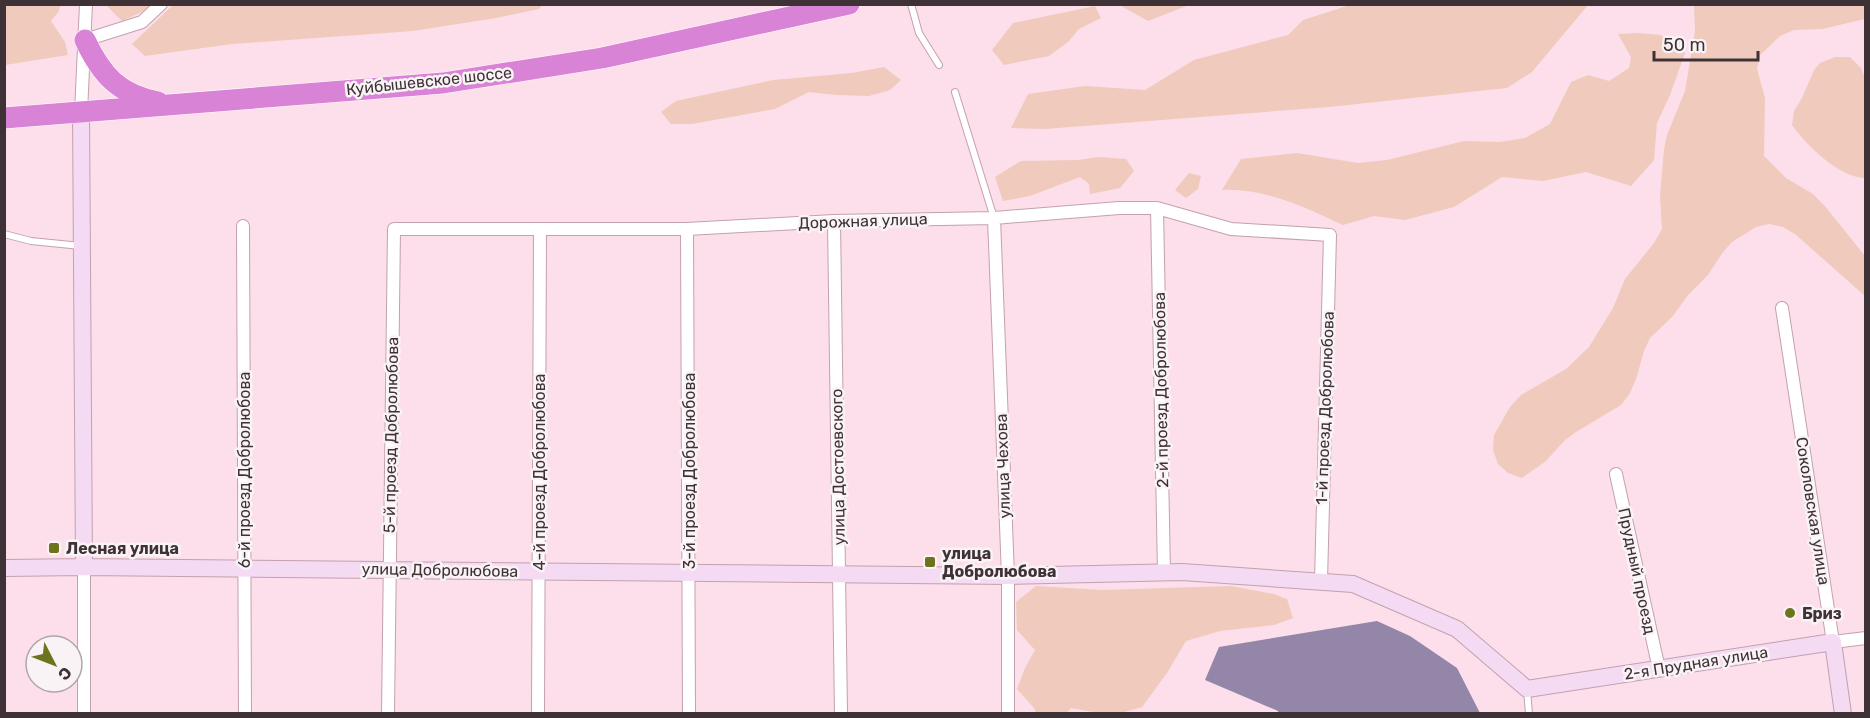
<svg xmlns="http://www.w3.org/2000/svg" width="1870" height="718" font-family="Rubik,sans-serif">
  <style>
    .green { fill: #efcabd }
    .water { fill: #9486a8 }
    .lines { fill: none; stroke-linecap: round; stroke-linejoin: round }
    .lane-casing { stroke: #c3a1ae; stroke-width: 8 }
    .street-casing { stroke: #c3a1ae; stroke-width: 14 }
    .secondary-casing { stroke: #c3a1ae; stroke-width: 18 }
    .highway-casing { stroke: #fff; stroke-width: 22 }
    .lane { stroke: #fff; stroke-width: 6 }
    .street { stroke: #fff; stroke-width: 12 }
    .secondary { stroke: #f4daf3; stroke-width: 16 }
    .highway { stroke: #d983d7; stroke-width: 21 }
    .poi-dot { fill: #6c751e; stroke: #faf3f6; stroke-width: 2 }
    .labels { text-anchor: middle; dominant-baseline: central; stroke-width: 5; stroke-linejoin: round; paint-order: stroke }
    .street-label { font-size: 16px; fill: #3f3237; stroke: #faf3f6 }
    .poi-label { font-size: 16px; font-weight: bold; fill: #3f3237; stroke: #faf3f6; text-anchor: start }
  </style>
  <rect width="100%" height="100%" fill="#fcdfea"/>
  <!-- green -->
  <path class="green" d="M4,5H60L59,11L51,21L65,42L68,55L5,65Z
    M106,5H150L144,11L122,21Z
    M173,5V4L542,5L539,9L496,18L413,31L232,44L145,56L132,44Z
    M1123,5V4L1189,5L1148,21L1123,7Z
    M1350,5H1588L1532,72L1507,88L1329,107L1045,129L1011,128L1028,94L1085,86L1145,90L1194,60L1288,35L1303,20Z
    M1694,5H1865V19L1822,29L1794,30L1780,36L1760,55L1757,69L1765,98L1764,156L1786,178L1813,194L1824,205L1865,256V296L1795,234L1783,227L1769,224L1756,227L1732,242L1723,252L1708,275L1688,295L1673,316L1650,338L1644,351L1636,379L1630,393L1621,405L1576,432L1565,440L1546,461L1522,478L1508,473L1498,464L1493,450L1494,435L1510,407L1521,395L1566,369L1589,347L1613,308L1625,279L1654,243L1662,229L1660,197L1664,149L1667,135L1685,91L1695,31Z
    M1095,6L1101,18L1079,29L1068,42L1049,56L1004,65L992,50L1013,23Z
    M1638,33L1661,35L1685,53L1670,95L1657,123L1654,160L1631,186L1586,172L1543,181L1502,177L1454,207L1405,220L1374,216L1343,225C1305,207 1265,188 1222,190L1241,159L1297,153L1358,163L1387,160L1464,141L1500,142L1525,138L1550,124L1571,82L1588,75L1609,81L1629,68L1631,57L1618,34Z
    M1835,57H1850L1861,68L1865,78V178C1840,178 1806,145 1792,125L1794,111L1802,98L1814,70L1820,63Z
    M884,67L901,80L890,90L869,96L836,95L809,92L775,109L692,124H671L661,112L676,101L773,80L852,73Z
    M1098,157L1126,159L1134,171L1120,188L1090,194L1089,184L1080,177L1030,196L1003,201L995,177L1021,161L1078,160Z
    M1189,173L1201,176L1198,189L1186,198L1175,190Z
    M1036,586L1102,590L1231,586L1274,594L1287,599L1293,618L1274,625L1220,631L1186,641L1167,673L1142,707L1117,714L1099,713L1071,708L1067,713H1036L1034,708L1017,689L1025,668L1035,650L1017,630L1016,602Z"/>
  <!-- water -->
  <path class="water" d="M1377,621L1410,636L1457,668L1480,713H1278V711L1205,680L1219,647Z"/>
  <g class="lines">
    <!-- lane casing -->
    <g class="lane-casing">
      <path id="lane" d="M911,4L919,33L939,65
        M955,92L994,218
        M4,234L31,241L81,246
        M1527,690L1529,714"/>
    </g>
    <!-- street casing -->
    <g class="street-casing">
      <path id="street" d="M85,40L142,22L161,4
        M81,112L86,4
        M1157,208L1164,573
        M994,218L1008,576V714
        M834,221L841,714
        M243,226L245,714
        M687,229L689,714
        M1782,308L1833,642L1866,638
        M1616,474L1659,669
        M84,567V714
        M388,714L394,229H687L834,221L994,218L1119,208H1157L1231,229L1330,235L1321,581
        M538,714L540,230"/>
    </g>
    <!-- secondary casing -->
    <g class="secondary-casing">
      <path id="secondary" d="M81,112L84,567
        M4,568L84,567L1008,576L1182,572L1353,584L1457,629L1527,689L1833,642L1843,714"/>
    </g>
    <!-- highway casing -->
    <g class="highway-casing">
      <path id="highway" d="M85,40C102,76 119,94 158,102
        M4,118L443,83L602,58L849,4"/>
    </g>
    <!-- lane -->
    <use href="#lane" class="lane"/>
    <!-- street -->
    <use href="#street" class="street"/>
    <!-- secondary -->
    <use href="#secondary" class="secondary"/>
    <!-- highway -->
    <use href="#highway" class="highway"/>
  </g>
  <!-- markers -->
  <g class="poi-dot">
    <rect x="48" y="542" width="12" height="12" rx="3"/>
    <rect x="924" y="556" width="12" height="12" rx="3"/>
    <circle cx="1790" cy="613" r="6"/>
  </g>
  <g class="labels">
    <!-- street labels -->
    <g class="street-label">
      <text transform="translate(429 81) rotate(-6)">Куйбышевское шоссе</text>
      <text transform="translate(863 221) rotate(-2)">Дорожная улица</text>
      <text transform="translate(1161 390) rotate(-91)">2-й проезд Добролюбова</text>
      <text transform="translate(1325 408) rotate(-88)">1-й проезд Добролюбова</text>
      <text transform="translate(391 435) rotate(-89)">5-й проезд Добролюбова</text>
      <text transform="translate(1003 466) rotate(-92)">улица Чехова</text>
      <text transform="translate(838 467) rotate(-91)">улица Достоевского</text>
      <text transform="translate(244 470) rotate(-90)">6-й проезд Добролюбова</text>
      <text transform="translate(689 471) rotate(-90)">3-й проезд Добролюбова</text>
      <text transform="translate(539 472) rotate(-90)">4-й проезд Добролюбова</text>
      <text transform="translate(1813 511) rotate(81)">Соколовская улица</text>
      <text transform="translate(440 570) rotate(1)">улица Добролюбова</text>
      <text transform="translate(1637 571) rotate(78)">Прудный проезд</text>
      <text transform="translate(1696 663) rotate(-9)">2-я Прудная улица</text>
    </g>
    <!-- poi labels -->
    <g class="poi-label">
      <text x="66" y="548">Лесная улица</text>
      <text x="942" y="553">улица<tspan x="942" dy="18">Добролюбова</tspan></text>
      <text x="1802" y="613">Бриз</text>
    </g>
  </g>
  <!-- border -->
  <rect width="1870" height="718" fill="none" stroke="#3f3237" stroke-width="12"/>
  <!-- north arrow -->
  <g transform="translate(54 664) rotate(132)"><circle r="28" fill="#faf3f6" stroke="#afa6aa" stroke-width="1.5"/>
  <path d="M0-4.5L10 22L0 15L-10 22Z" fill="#6c751e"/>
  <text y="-9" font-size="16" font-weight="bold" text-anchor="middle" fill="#3f3237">С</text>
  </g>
  <!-- scale -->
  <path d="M1654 51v9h104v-9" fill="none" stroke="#3f3237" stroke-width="3"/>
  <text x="1663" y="51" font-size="18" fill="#3f3237" stroke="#faf3f6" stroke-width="4.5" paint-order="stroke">50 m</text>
</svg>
